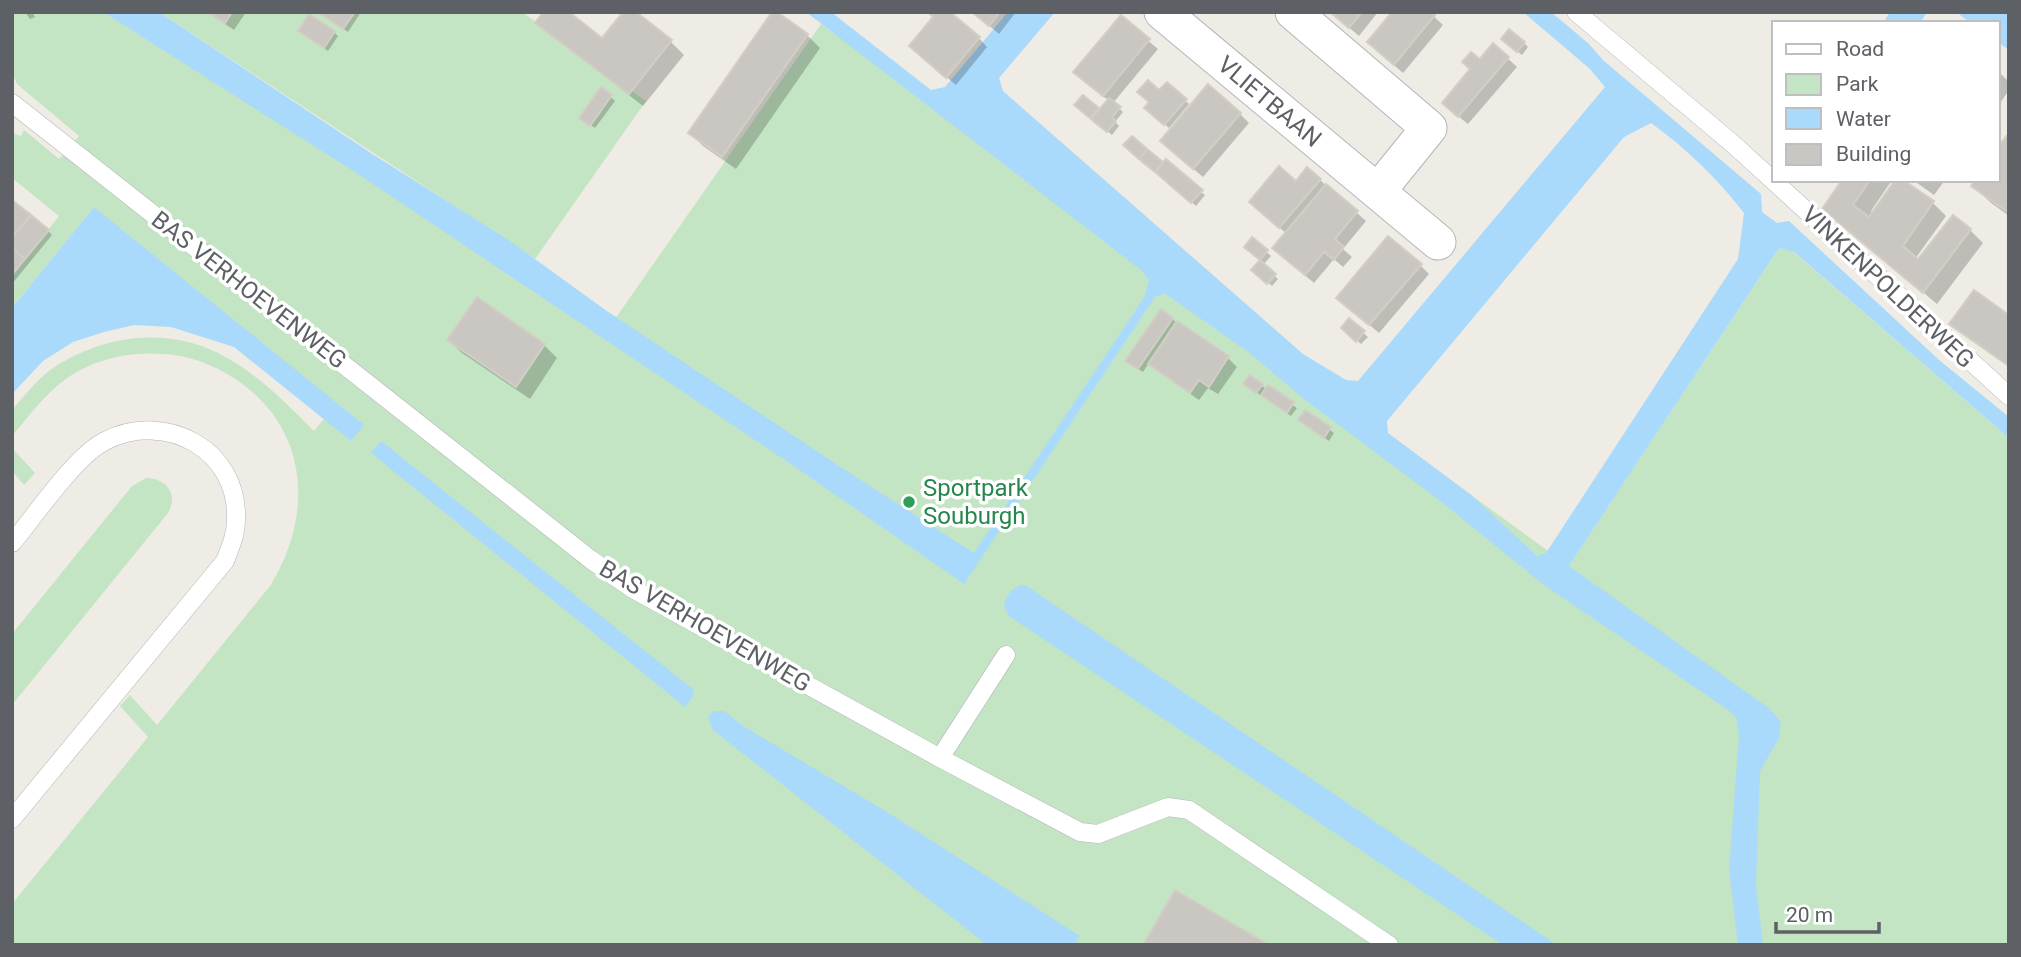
<svg xmlns="http://www.w3.org/2000/svg" width="2021" height="957" font-family="Roboto,sans-serif">
  <style>
    .green { fill: #c4e5c3 }
    .water { fill: #a9d9fb; fill-rule: evenodd }
    .shadow { fill: #0003 }
    .building { fill: #cac7c2; stroke: #d3cec4; stroke-width: 2 }
    .lines { fill: none; stroke-linecap: round; stroke-linejoin: round }
    .service-casing { stroke: #b2b5b9; stroke-width: 19 }
    .minor-casing { stroke: #b2b5b9; stroke-width: 37 }
    .service { stroke: #fff; stroke-width: 18 }
    .minor { stroke: #fff; stroke-width: 35 }
    .leisure-dot { fill: #2e9e5b; stroke: #fff; stroke-width: 2.5 }
    .labels { text-anchor: middle; dominant-baseline: central; stroke-width: 7; stroke-linejoin: round; paint-order: stroke }
    .street-label { font-size: 24px; fill: #5d6065; stroke: #fff }
    .leisure-label { font-size: 24px; fill: #27864d; stroke: #fff; text-anchor: start }
  </style>
  <rect width="100%" height="100%" fill="#eeece5"/>
  <!-- green -->
  <path class="green" d="M12,12H103L608,329L821,24L1569,566L1777,251L1781,248L1790,249L2009,438V945H12V904L148,737L120,706L130,695L157,725L270,586C315,514 309,425 232,377C211,364 188,355 163,354C129,351 95,359 67,378C45,394 29,416 12,436V410C24,396 35,382 49,371C101,334 171,325 227,358C260,376 287,404 314,431L324,419L351,440L94,207L12,308V275L59,216L12,178V133L21,136L24,130L59,159L79,136L17,84L12,73Z
    M159,12H522L646,101L535,259Z
    M12,448L35,473L24,485L12,471Z
    M146,478C166,478 179,494 168,513L12,705V634L132,486Z"/>
  <!-- water -->
  <path class="water" d="M103,12H159L374,155L510,241L604,309L836,464L974,553L1145,296L1149,280L1141,270L806,12H831L931,90L945,87L1008,12H1055L999,78L1003,91L1303,354L1346,380L1358,381L1605,87L1590,69L1523,12H1551L1589,44L1604,61L1761,194L1762,212L1777,223L1789,221L1939,360L2009,417V438L1794,252L1781,248L1777,251L1569,566L1770,709L1781,722L1779,738L1760,771L1756,885L1763,945H1738L1729,869L1739,736L1736,717L1727,709L1544,585L1434,496L1304,399L1247,351L1164,293L1155,297L964,584L801,471L358,174ZM1651,123C1687,149 1717,178 1744,213L1738,259L1546,553L1537,556L1470,494L1388,433L1387,421L1624,137Z
    M1890,12H1927L1920,23H1883Z
    M1956,12H2009V50L1998,42V23H1971Z
    M94,207L364,425L351,441L234,347L171,327L134,325L104,332L73,342L43,361L12,394V308Z
    M381,441L694,690L692,698L685,707L371,453Z
    M1020,585H1025L1557,945H1503L1009,616C999,603 1007,592 1020,585Z
    M713,711H724L743,726L887,812L1080,936L1074,945H987L713,730L708,717Z"/>
  <!-- shadow -->
  <path class="shadow" d="M25,12H32L35,17L30,19Z
    M207,12H246L234,30Z
    M319,12H361L348,32Z
    M774,12L807,35L820,48L736,169L703,146L690,133Z
    M973,12H1016L999,34Z
    M1331,12H1378L1359,36Z
    M1429,12L1443,25L1403,73L1378,51Z
    M1121,18L1158,49L1113,103L1123,112L1115,122L1119,126L1112,135L1081,109L1083,98L1099,111L1109,101L1084,80Z
    M538,22L603,40L671,42L684,55L643,106L551,35Z
    M334,32L338,36L328,51L304,34Z
    M979,38L987,47L956,85L920,55Z
    M1507,43H1524L1528,47L1522,55Z
    M1493,45L1517,67L1468,124L1453,112L1472,70Z
    M1998,71L2009,82V90L1998,106Z
    M1167,84L1189,104L1169,128L1150,112L1159,93Z
    M602,90L615,101L595,128L586,122Z
    M1240,114L1249,123L1203,177L1171,150Z
    M2009,136V216L1990,202L1973,186L1998,180Z
    M1132,138L1163,165L1205,195L1196,206L1129,149Z
    M1320,180L1366,221L1343,249L1352,257L1343,267L1334,259L1314,283L1283,257L1287,234L1260,211L1297,183Z
    M1845,180H1892L1871,211L1873,213L1900,180L1933,203L1946,216L1915,259L1918,261L1970,230L1983,243L1937,304L1824,209Z
    M1913,180H1945L1934,195Z
    M48,231L52,235L12,284V253Z
    M1252,240L1271,256L1263,265L1278,279L1272,286L1254,270L1262,261L1246,247Z
    M1420,265L1429,274L1379,333L1348,307Z
    M477,299L544,345L557,358L530,399L462,353L449,340Z
    M2009,317V367L1952,323Z
    M1172,319L1228,358L1237,367L1218,394L1208,388L1199,400L1159,372L1149,363L1143,372L1131,364Z
    M1349,320L1368,337L1361,344L1343,328Z
    M1262,386L1297,408L1291,416L1250,388Z
    M1305,412L1334,433L1329,441L1300,420Z"/>
  <!-- building -->
  <path class="building" d="M209,12H232L225,23Z
    M318,12H355L343,29Z
    M543,12H569L602,38L623,12H636L672,40L629,94L535,23Z
    M772,12H777L808,34L722,157L688,133Z
    M928,12H950L980,37L946,78L909,46L933,17Z
    M972,12H1000L989,26Z
    M1330,12H1362L1349,28Z
    M1392,12H1432L1435,15L1394,65L1367,42Z
    M309,14L335,31L324,48L298,31Z
    M1121,15L1150,39L1103,96L1073,72Z
    M1509,29L1525,42L1517,52L1501,39Z
    M1493,43L1509,57L1458,117L1442,103L1470,69L1462,62L1471,52L1480,59Z
    M1148,80L1159,90L1167,82L1187,99L1164,125L1144,108L1149,102L1137,92Z
    M1208,84L1241,113L1193,169L1160,141Z
    M601,87L612,95L590,126L579,118Z
    M1083,95L1099,108L1090,118L1074,105Z
    M1109,98L1121,107L1112,117L1116,121L1107,132L1091,119Z
    M2009,133V213L1971,186L1975,180H1998V147Z
    M1132,136L1147,149L1139,159L1123,145Z
    M1147,149L1163,162L1155,172L1139,159Z
    M1166,159L1203,190L1191,203L1155,172Z
    M1279,166L1296,181L1307,167L1321,179L1279,228L1249,202Z
    M1842,180H1870L1853,205L1869,217L1895,180H1903L1934,201L1903,246L1918,259L1953,215L1971,229L1923,293L1822,209Z
    M1326,184L1358,211L1335,239L1344,247L1334,260L1324,252L1305,275L1272,248Z
    M12,200L31,215L12,237Z
    M31,215L49,230L25,259L12,248V237Z
    M1388,236L1422,264L1369,325L1336,298Z
    M1252,237L1268,250L1260,260L1244,247Z
    M13,249L25,259L12,275V250Z
    M1260,260L1276,274L1267,284L1251,270Z
    M1974,290L2009,315V366L1949,324Z
    M477,297L545,344L516,387L447,340Z
    M1161,309L1173,318L1138,369L1125,361Z
    M1349,318L1365,331L1356,342L1341,328Z
    M1177,321L1229,356L1209,387L1199,380L1190,393L1148,364Z
    M1249,375L1263,384L1256,393L1243,384Z
    M1268,385L1294,402L1287,413L1261,395Z
    M1305,410L1331,427L1324,438L1298,420Z
    M1175,890L1269,945H1143Z"/>
  <g class="lines">
    <!-- service casing -->
    <g class="service-casing">
      <path id="service" d="M1576,12L1733,144L2009,396
        M12,103L590,559L633,589L940,758L1080,832L1098,834L1168,807L1189,810L1389,945
        M12,543C35,516 75,456 105,441C166,410 239,450 236,520C236,535 230,548 225,561L12,819
        M940,758L1006,655"/>
    </g>
    <!-- minor casing -->
    <g class="minor-casing">
      <g id="minor">
        <path id="s1" d="M1162,12L1438,242"/>
        <path d="M1293,12L1429,128L1378,191"/>
      </g>
    </g>
    <!-- service -->
    <use href="#service" class="service"/>
    <!-- minor -->
    <use href="#minor" class="minor"/>
  </g>
  <!-- markers -->
  <circle class="leisure-dot" cx="909" cy="502" r="7"/>
  <g class="labels">
    <!-- street labels -->
    <g class="street-label">
      <text stroke="none"><textPath href="#s1" startOffset="140">VLIETBAAN</textPath></text>
      <text transform="translate(1888 287) rotate(43)">VINKENPOLDERWEG</text>
      <text transform="translate(249 290) rotate(38)">BAS VERHOEVENWEG</text>
      <text transform="translate(705 626) rotate(30)">BAS VERHOEVENWEG</text>
    </g>
    <!-- leisure labels -->
    <g class="leisure-label">
      <text x="923" y="488">Sportpark<tspan x="923" dy="28">Souburgh</tspan></text>
    </g>
  </g>
  <!-- border -->
  <rect width="2021" height="957" fill="none" stroke="#5d6065" stroke-width="28"/>
  <!-- legend -->
  <rect x="1772" y="21" width="228" height="161" fill="#ffffff" stroke="#bebfc1" stroke-width="2"/>
  <rect x="1786" y="44" width="35" height="10" fill="#ffffff" stroke="#bebfc1" stroke-width="2"/>
  <text x="1836" y="56" font-size="21" fill="#5d6065">Road</text>
  <rect x="1786" y="74" width="35" height="21" fill="#c4e5c3" stroke="#bebfc1" stroke-width="2"/>
  <text x="1836" y="91" font-size="21" fill="#5d6065">Park</text>
  <rect x="1786" y="108" width="35" height="21" fill="#a9d9fb" stroke="#bebfc1" stroke-width="2"/>
  <text x="1836" y="126" font-size="21" fill="#5d6065">Water</text>
  <rect x="1786" y="144" width="35" height="21" fill="#cac7c2" stroke="#bebfc1" stroke-width="2"/>
  <text x="1836" y="161" font-size="21" fill="#5d6065">Building</text>
  <!-- scale -->
  <path d="M1776 922v10h103v-10" fill="none" stroke="#5d6065" stroke-width="3.5"/>
  <text x="1786" y="922" font-size="21" fill="#5d6065" stroke="#ffffff" stroke-width="5" paint-order="stroke">20 m</text>
</svg>
